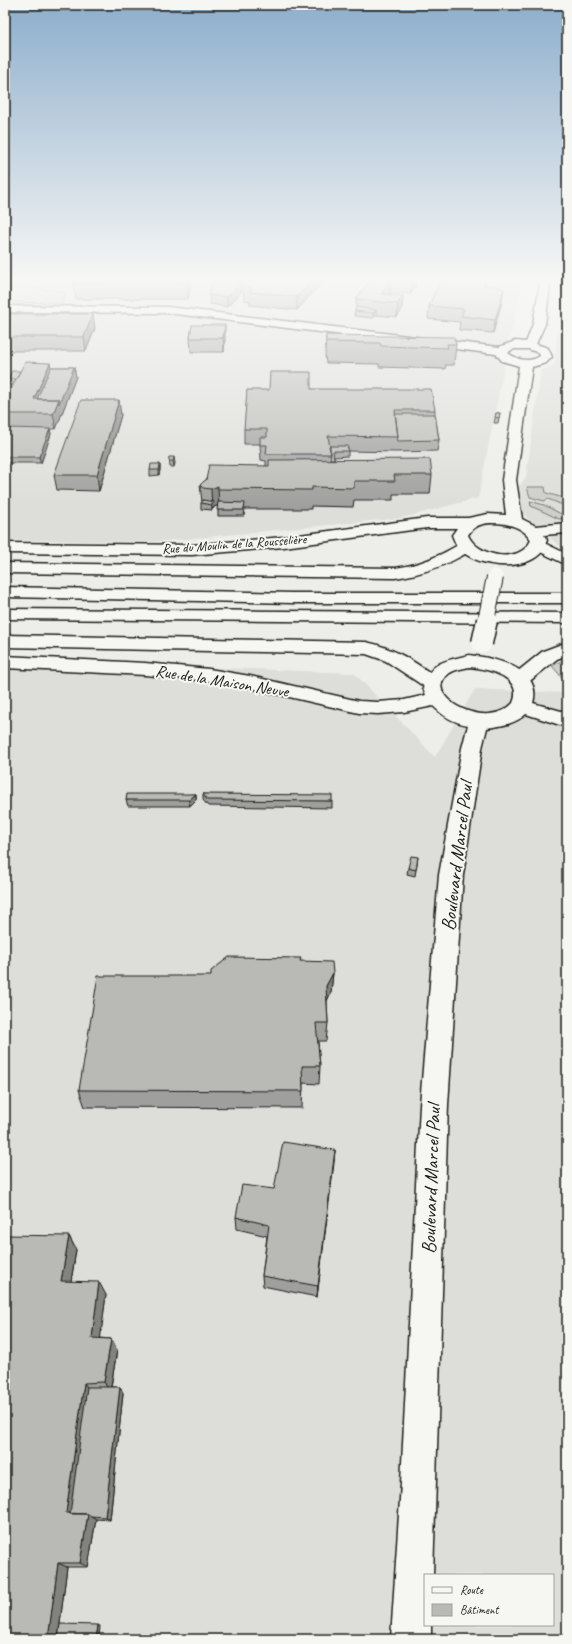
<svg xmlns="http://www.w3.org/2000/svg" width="572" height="1644" font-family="Caveat,sans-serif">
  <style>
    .built { fill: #ddddda; fill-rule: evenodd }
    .green { fill: #cececb; stroke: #757574 }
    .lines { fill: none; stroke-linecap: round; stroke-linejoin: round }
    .minor-casing { stroke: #1c1c1c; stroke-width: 3 }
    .highway-casing { stroke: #1c1c1c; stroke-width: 3 }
    .minor { fill: #f6f6f2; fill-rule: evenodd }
    .highway { fill: #f6f6f2; fill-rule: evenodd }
    .minor-bridge-far1-casing { stroke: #1c1c1c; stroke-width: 18; stroke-linecap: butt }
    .minor-bridge-casing { stroke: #1c1c1c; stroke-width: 23; stroke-linecap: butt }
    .minor-bridge-far1 { stroke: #f6f6f2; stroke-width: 16 }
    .minor-bridge { stroke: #f6f6f2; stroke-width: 20 }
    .wall { fill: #9f9f9d; stroke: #1c1c1c }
    .shaded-wall { fill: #82827f; stroke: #1c1c1c }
    .building { fill: #b9b9b6; stroke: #1c1c1c }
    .labels { text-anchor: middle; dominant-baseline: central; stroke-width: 4; stroke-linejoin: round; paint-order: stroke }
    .far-street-label { font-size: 14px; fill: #1c1c1c; stroke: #f6f6f2 }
    .street-label { font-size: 17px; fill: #1c1c1c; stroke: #f6f6f2 }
    .near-street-label { font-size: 20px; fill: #1c1c1c; stroke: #f6f6f2 }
  </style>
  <rect width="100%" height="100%" fill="#edede9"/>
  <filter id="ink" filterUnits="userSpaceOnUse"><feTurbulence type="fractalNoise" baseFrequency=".025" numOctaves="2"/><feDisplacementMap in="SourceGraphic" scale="8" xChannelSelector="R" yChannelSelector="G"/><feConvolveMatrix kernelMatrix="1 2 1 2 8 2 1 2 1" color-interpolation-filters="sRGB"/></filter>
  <g filter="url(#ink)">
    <!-- built -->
    <path class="built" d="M5,278H524L511,334L504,347V368L478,498L402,518L154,542L5,540Z
      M557,330H567V553L522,513L517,499L518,488L526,477L541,370L555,365Z
      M5,660L354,673L435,757L475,689L567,693V1639H5ZM425,1575H553V1625H425Z"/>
    <!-- green -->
    <path class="green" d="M5,278H24L20,286L66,292L62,303L5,302Z
      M527,487H545L546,493L567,499V511L562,509L565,506L548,499L544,501L530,497Z
      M530,501L544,505L567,517V518L559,519L531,506Z
      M567,658V686L559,674L552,666Z"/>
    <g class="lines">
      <!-- minor casing -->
      <g class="minor-casing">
        <path id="minor" d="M541,278H551L545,324L536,344L548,348L552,357L546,363L532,367L516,480L522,519L536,526L567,523V533L544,535L547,540C545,545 544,550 540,554C521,572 477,567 459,549C456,545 454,540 452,535L457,528H427L284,547L192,555L5,553V543L192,545L284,537L427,518H468L488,514L506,515L502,480L519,366L502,361L496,354L168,313L5,312V306L168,307L499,347L515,341L526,342L527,340L533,324ZM515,349H528L539,353L540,356C530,363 517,360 508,353L511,350ZM493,523C507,523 524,527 531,540C520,565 478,557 468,535C474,525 483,523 493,523Z
          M469,655C494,658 543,668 533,703L561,711H567V725H560L526,714C515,724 502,726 487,728L482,748L463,875L448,1105L433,1575H425V1625H431V1639H391L401,1483L420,1105L439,875L462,748L468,725C454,723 443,716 433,706L404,712L378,714L359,713L250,688L209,681L145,675L5,668V656L145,663L209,669L250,676L359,701L378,702L404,700L426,695L423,688C429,661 446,661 469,655ZM469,667C489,669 524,677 513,703C488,731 428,700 444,678C450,670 461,669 469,667Z"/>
      </g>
      <!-- highway casing -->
      <g class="highway-casing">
        <path id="highway" d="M538,540L567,554V565L532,548L530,545L532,542Z
          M466,542L472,544L474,547L472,550C447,565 424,574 395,578L5,573V563L395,568C420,565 439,556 460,544Z
          M5,587L292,593H567V603H292L5,597Z
          M5,609L567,613V623L5,619Z
          M5,635L366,642C395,648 415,662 439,679L442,683L439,687L432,689L425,687L386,661L366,654L5,647Z
          M567,642V655L557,659L526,684L519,686L512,684L510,680L512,676L543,651Z"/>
      </g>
      <!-- minor -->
      <use href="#minor" class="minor"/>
      <!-- highway -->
      <use href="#highway" class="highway"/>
      <!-- minor-bridge-far1 casing -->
      <g class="minor-bridge-far1-casing">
        <path id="minor-bridge-far1" d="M486,621L495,577"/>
      </g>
      <!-- minor-bridge casing -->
      <g class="minor-bridge-casing">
        <path id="minor-bridge" d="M482,643L487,620"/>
      </g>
      <!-- minor-bridge-far1 -->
      <use href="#minor-bridge-far1" class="minor-bridge-far1"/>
      <!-- minor-bridge -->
      <use href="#minor-bridge" class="minor-bridge"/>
    </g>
    <!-- wall -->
    <path class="wall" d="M191,278V286L188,299H76L73,283Z
      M253,278H326L297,310L250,305V301L244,300L243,287Z
      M372,278H416L415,287L411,294L390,293L389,295L403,296L402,309L397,317L376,315L373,318L354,316L355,311L356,307V299Z
      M441,278H486L485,285L502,302L493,333L459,330L460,322L428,319L429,306Z
      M242,291L227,307L210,304L209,295Z
      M5,314L95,328L86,351H5Z
      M192,325L225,339L224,352H191L190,338Z
      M326,335L456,344L454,365H446L445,369L379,367V364L326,363L325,355Z
      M567,353V381H564V365Z
      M51,367H74L76,377L56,429H50L51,434L41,463H5V401L14,384H9L8,379L20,371Z
      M311,389L435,410V414L439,440L437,451L396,452L348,451V456L334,457V459L432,475L430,494H393V500H354L353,507L311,506V509H245L244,516H218V505L214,507L212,510L201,509V503L202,502L200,485L266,466V461L261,460L260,444H244V429Z
      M496,413H500L498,423H494Z
      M121,415L99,491L57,490L54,475Z
      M169,457L175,463L174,467H170Z
      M160,464V470L159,475L150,476V470Z
      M196,794V800L190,806H128L126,800Z
      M203,794L332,801V808L208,806L203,800Z
      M418,857L415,876L407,874L408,868Z
      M300,961L333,973L331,992L327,1001L328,1023L326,1041H318L320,1066L319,1084L303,1083L302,1108L85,1107L79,1090L211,976Z
      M335,1150L317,1297L263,1286L262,1276L267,1236L237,1229L236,1217L274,1189Z
      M69,1236L76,1250L71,1282L106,1295L100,1338L111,1339L117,1350L111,1387H120L123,1393L110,1520L96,1519L88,1567H67L58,1639H5Z"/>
    <!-- shaded-wall -->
    <path class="shaded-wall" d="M189,278H191V286L188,299L187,283Z
      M315,278H326L297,310V297Z
      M414,278H416L415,287L411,294L412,282Z
      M391,280L390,293L384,302L381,294Z
      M242,282V291L227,307V297Z
      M504,289L502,302L493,333L495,320Z
      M403,296L402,309L397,317L398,304Z
      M376,310V315L373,318V313Z
      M93,314L95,328L86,351L84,337Z
      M225,325V339L224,352L223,338Z
      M50,363L53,377L42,404L34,399Z
      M74,367L76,377L56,429L53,414L59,399Z
      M119,400L121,415L99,491L97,475Z
      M50,429L51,434L41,463L39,457Z
      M174,457L175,463L174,467L173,461Z
      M160,464V470L159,475V470Z
      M218,486V489L219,505L214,507L212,510L211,489Z
      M196,794V800L190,806L189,800Z
      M333,973L331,992L325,1005L326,986Z
      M335,1150L334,1163L317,1297L318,1286Z
      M69,1236L76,1250L69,1294L61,1281Z
      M99,1282L106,1295L99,1349L92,1338Z
      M111,1339L117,1350L110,1392L104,1382Z
      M84,1383L91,1393L75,1516L66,1513Z
      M120,1387L123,1393L110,1520L105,1517Z
      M88,1514L96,1519L88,1567L80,1563Z
      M58,1563L67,1567L58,1639H48Z
      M98,1625L100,1626L99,1639H96Z"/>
    <!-- building -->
    <path class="building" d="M76,278H189L187,283H73Z
      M253,278H315L297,297L250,292L252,288L243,287Z
      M372,278H414L412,282L391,280L381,294L403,296L398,304L356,299Z
      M441,278H486L484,285L496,286L504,289L495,320L461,316L464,309L429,306Z
      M212,282H242L227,297L209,295Z
      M356,307L376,310L373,313L355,311Z
      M5,314H93L84,337H5Z
      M192,325H225L223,338H190Z
      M326,335L454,337L456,344H447L448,348L381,346L380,343L326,342Z
      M25,362L50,363L34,399H59L53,414H5V401Z
      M51,367H74L59,404V399H37Z
      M12,371H20L16,379H8Z
      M270,372H311V389H431L435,410H395L398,437L328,436L331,454H266L267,445H260V437H267V429H244L247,390H269Z
      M81,400H119L97,475H54Z
      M496,413H500L499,418L495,417Z
      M395,414H435L439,440L397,441L398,437Z
      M5,428L50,429L39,457H5Z
      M329,446H347L349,451H333L334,459H330L331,454Z
      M169,457H174L173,461H169Z
      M430,459L432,475H394L395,481H354V488L312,487V490L218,489V486L211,489L203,488L200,485L203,482L206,480L209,465L269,466V460Z
      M151,464H160L159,470H150Z
      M203,500L214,502L212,505L201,503Z
      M218,502L245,503L244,510H217Z
      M127,794H196L189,800H126Z
      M203,794L332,795V801L207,800Z
      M411,856L418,857L416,870L408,868Z
      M229,957L301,958L300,961L332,962L333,973L326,986L328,1023H316L320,1066H302L303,1091L79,1090L98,976H211V971Z
      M283,1142L335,1150L318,1286L262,1276L269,1225L236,1217L242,1185L274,1189Z
      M5,1235L69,1236L61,1281L99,1282L92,1338L111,1339L104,1382L84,1383L66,1513L88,1514L80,1563H58L48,1639H5Z
      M87,1387H120L105,1517L91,1516L88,1514H70Z
      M60,1624L98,1625L96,1639H58Z"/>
  </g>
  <!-- sky -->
  <linearGradient id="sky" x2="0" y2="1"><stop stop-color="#8daecc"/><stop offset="0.55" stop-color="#f7f7f5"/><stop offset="1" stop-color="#f7f7f5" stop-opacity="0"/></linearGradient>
  <rect width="572" height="508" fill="url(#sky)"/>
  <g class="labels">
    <!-- far-street labels -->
    <g class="far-street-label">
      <text transform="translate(234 544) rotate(-4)">Rue du Moulin de la Rousselière</text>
    </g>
    <!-- street labels -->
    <g class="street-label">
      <text transform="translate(222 681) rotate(9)">Rue de la Maison Neuve</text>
    </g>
    <!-- near-street labels -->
    <g class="near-street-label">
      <text transform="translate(457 856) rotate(-83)">Boulevard Marcel Paul</text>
      <text transform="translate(431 1179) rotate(-88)">Boulevard Marcel Paul</text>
    </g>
  </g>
  <!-- margin -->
  <rect width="572" height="1644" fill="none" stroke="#f6f6f2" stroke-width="20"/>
  <rect x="10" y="10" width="552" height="1624" fill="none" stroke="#1c1c1c" stroke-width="1.5" filter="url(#ink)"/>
  <!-- legend -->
  <rect x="424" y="1574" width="130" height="52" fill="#f6f6f2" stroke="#9f9f9c"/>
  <rect x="432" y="1587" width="20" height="6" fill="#f6f6f2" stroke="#9f9f9c"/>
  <text x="460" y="1594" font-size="12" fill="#1c1c1c">Route</text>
  <rect x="432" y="1604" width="20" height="12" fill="#b9b9b6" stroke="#9f9f9c"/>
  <text x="460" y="1614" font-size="12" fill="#1c1c1c">Bâtiment</text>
</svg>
